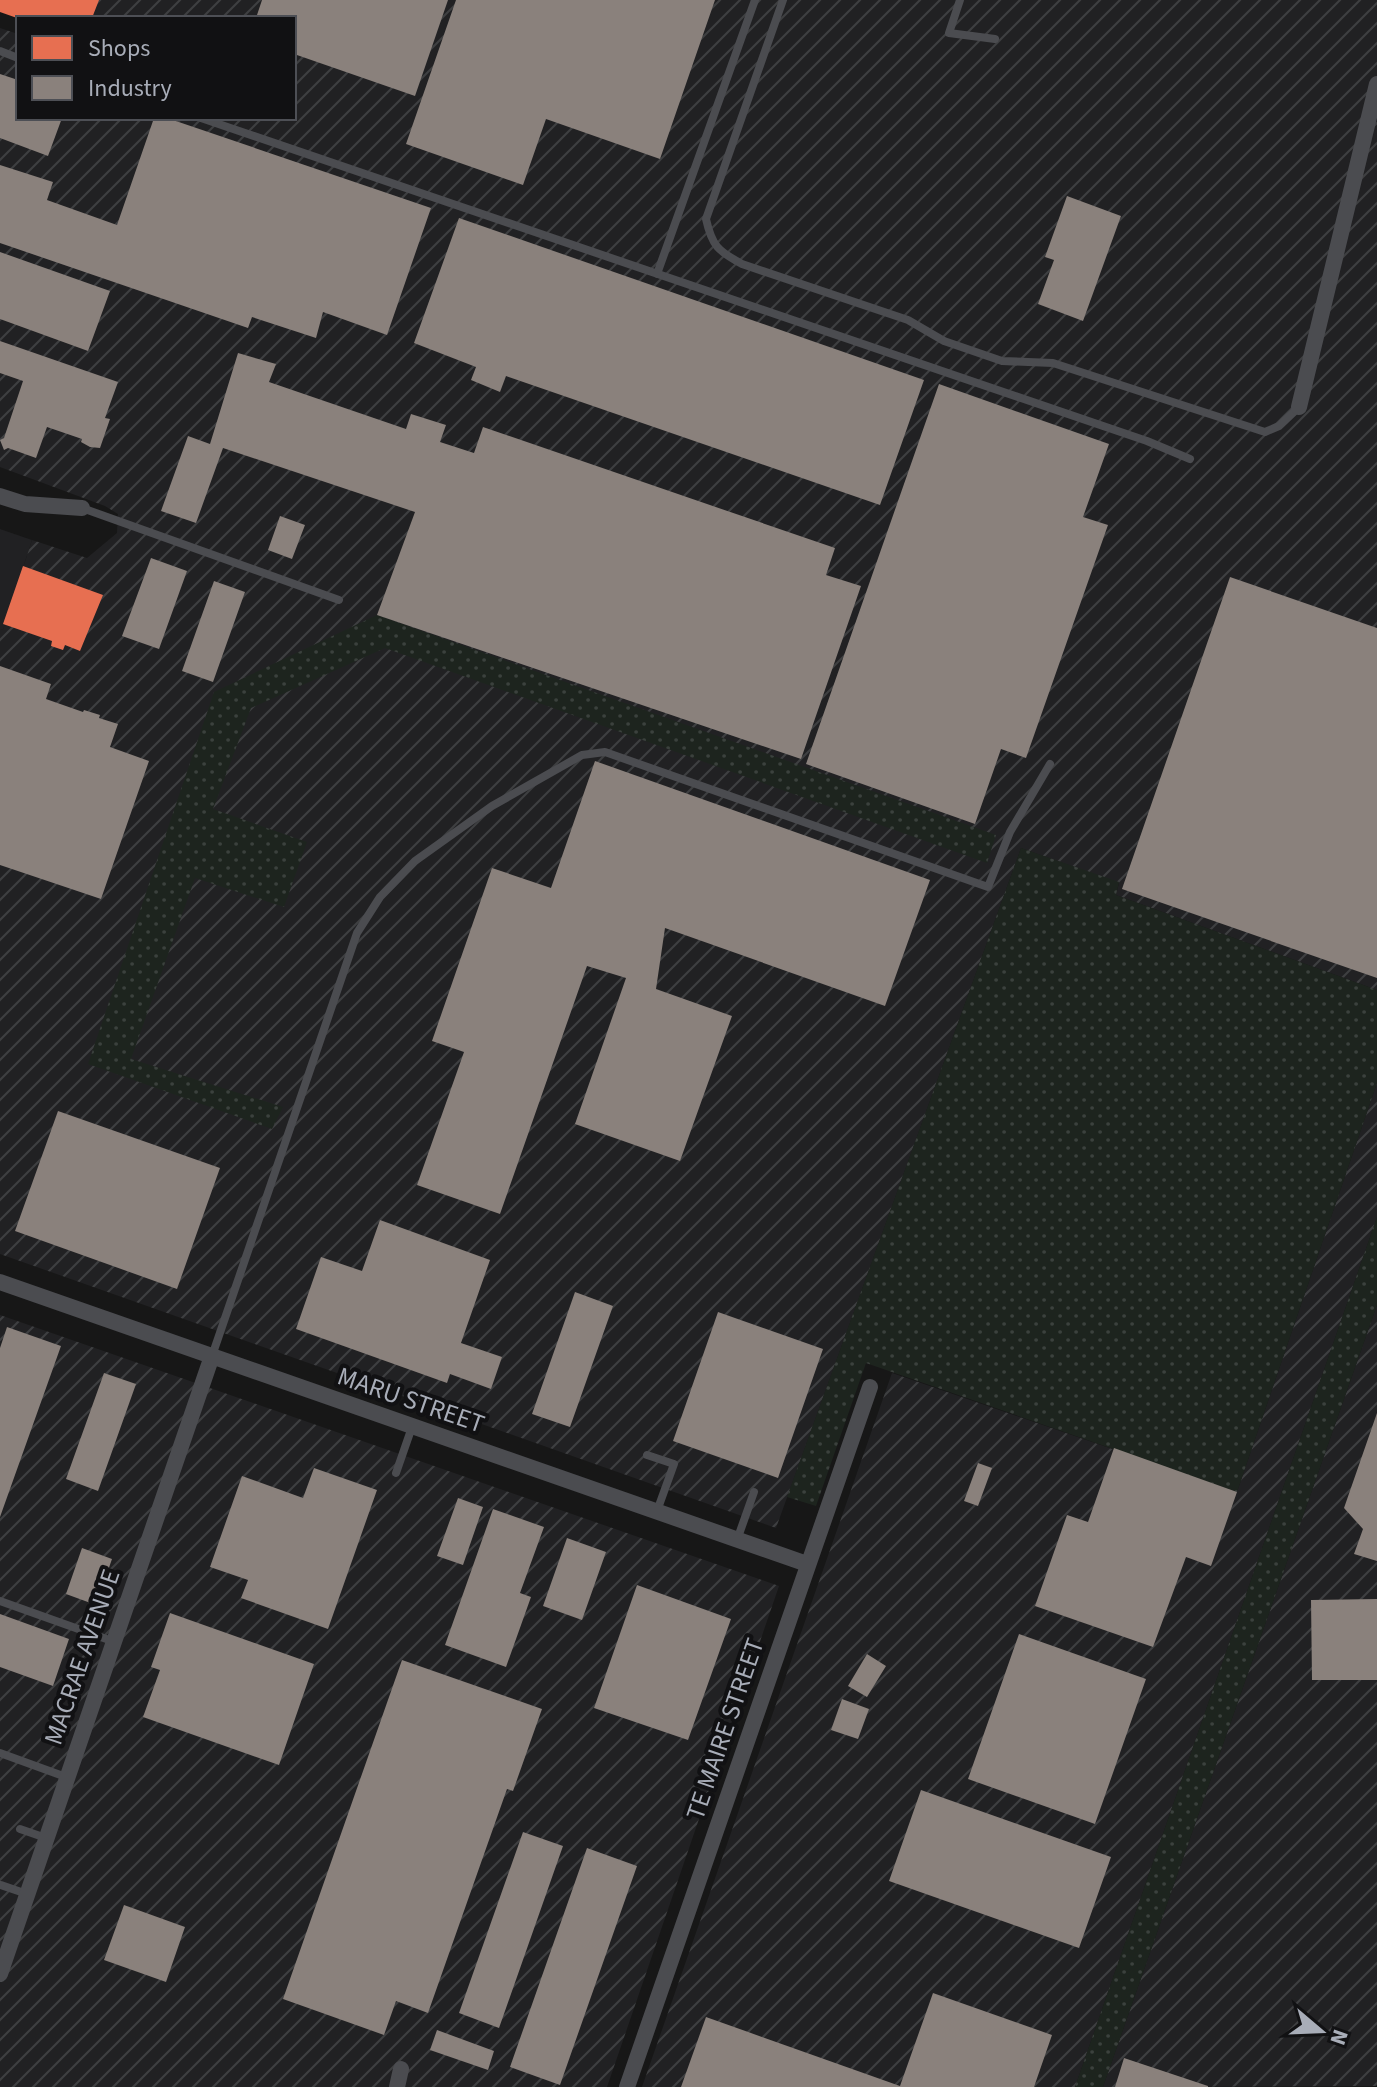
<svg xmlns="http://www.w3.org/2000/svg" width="1377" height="2087" font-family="'Source Sans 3',sans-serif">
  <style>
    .built { fill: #212123 }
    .industrial { fill: url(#industrial-furrows) }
    .grass { fill: url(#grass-dots) }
    .shops { fill: #e76f51 }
    .industry { fill: #8a817c }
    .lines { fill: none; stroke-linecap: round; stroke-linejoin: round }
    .service { stroke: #4b4c50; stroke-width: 8 }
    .minor { stroke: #4b4c50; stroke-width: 16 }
    .labels { text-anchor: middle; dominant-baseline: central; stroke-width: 8; stroke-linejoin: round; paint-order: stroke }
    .street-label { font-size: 26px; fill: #a8adb8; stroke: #111113 }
  </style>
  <defs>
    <pattern id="industrial-furrows" width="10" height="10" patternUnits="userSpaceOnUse" patternTransform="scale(2)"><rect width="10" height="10" fill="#212123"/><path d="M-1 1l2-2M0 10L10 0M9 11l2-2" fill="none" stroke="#3e3f41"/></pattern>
    <pattern id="grass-dots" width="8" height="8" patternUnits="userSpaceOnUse" patternTransform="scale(2)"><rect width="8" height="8" fill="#1d241e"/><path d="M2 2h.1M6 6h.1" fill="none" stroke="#3b413d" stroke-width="1.8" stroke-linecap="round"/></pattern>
  </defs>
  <rect width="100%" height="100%" fill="#171717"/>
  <!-- built -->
  <path class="built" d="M0,529L32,540L3,630L0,629Z"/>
  <!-- industrial -->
  <path class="industrial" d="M98,0H1377V990L1116,895L1119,883L1021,848L776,1528L0,1254V629L3,630L32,540L87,558L117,533L118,514L105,506L0,467V28L18,34V118H294V18H92Z
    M1377,1083V1217L1075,2087H642L892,1373L1237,1492Z
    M1377,1305V2086L1103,2087Z
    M0,1315L779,1586L607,2087H0Z"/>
  <!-- grass -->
  <path class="grass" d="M377,615L996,835L987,863L385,648L251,708L213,809L307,842L284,907L195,878L131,1059L283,1107L272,1129L88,1064L214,692Z
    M1021,848L1119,882L1116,895L1377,990V1083L1237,1492L866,1363L816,1506L787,1497Z
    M1377,1217V1305L1103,2087H1075Z"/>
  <!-- shops -->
  <path class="shops" d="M0,0H99L92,18H17L0,12Z
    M23,566L103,595L80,651L65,645L63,650L51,646L52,641L3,624Z"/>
  <!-- industry -->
  <path class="industry" d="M262,0H448L415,96L294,54V18H256Z
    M456,0H715L660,159L546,119L523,185L406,144Z
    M0,74L18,80V118H62L48,156L0,138Z
    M154,118H167L431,208L387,335L323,312L316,338L252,317L248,328L0,243V165L53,182L47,200L117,225Z
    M1067,196L1121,216L1083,321L1038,304L1054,260L1045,257Z
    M459,218L924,380L880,505L506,376L500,392L471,380L476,367L414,343Z
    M0,252L110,291L88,351L0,319Z
    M0,341L118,382L105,418L110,419L100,448L90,447L81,442L82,439L47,427L36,458L8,448L4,450L0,440L4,438L23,381L0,373Z
    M238,353L276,364L269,382L406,429L411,414L446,425L440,442L474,453L483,427L835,548L826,575L861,586L801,759L377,615L415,512L223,448L196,523L161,511L188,436L210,444Z
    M939,384L1109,444L1083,517L1108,525L1026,758L1001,749L975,824L806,764Z
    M280,516L305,525L292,559L268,550Z
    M151,558L187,571L159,649L122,636Z
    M1230,577L1377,628V978L1122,889Z
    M214,581L245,592L213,682L182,671Z
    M0,666L51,684L46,699L83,712L84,710L100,715L99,718L118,724L110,747L149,761L101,899L0,865Z
    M595,761L930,880L885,1006L665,928L656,989L732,1016L680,1161L575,1124L626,978L587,966L500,1214L417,1185L464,1052L432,1041L492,868L551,888Z
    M58,1111L220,1168L177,1289L15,1231Z
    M380,1220L490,1260L461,1343L502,1357L491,1389L450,1374L447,1383L296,1329L321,1257L362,1271Z
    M575,1292L613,1306L570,1427L532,1414Z
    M718,1312L823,1349L778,1478L673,1441Z
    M7,1327L61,1346L0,1517V1348Z
    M104,1373L136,1384L98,1491L66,1479Z
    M1377,1413V1561L1354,1554L1363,1529L1344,1508Z
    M1114,1448L1237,1492L1211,1566L1186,1557L1153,1647L1035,1606L1067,1515L1088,1522Z
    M978,1463L992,1468L978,1506L964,1501Z
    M314,1468L377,1490L328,1629L241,1598L248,1580L210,1567L242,1476L303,1498Z
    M458,1498L483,1507L463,1565L437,1556Z
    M493,1509L544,1527L520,1593L531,1597L506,1667L445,1645Z
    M567,1538L606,1552L582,1620L543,1606Z
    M82,1548L112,1559L96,1605L66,1594Z
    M637,1585L731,1619L688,1740L594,1708Z
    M1377,1599V1680H1312L1311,1600Z
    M170,1613L314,1664L279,1765L143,1717L160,1670L151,1667Z
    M0,1614L69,1639L53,1686L0,1667Z
    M1019,1634L1146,1679L1095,1824L968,1779Z
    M867,1654L886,1666L867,1697L848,1686Z
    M402,1660L542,1709L513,1791L507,1789L428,2013L396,2001L384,2035L283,1999Z
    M842,1699L869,1709L858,1739L831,1730Z
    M921,1790L1111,1857L1079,1948L889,1881Z
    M523,1832L563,1846L499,2028L459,2013Z
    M587,1848L637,1866L560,2085L510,2067Z
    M124,1905L185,1927L166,1982L104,1960Z
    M933,1993L1052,2035L1034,2087H681L706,2017L900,2086Z
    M437,2030L494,2051L488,2070L430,2050Z
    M1124,2058L1208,2086V2087H1115Z"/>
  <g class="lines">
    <!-- service -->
    <path class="service" d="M783,0L706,219C712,246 718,251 742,264L908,320L944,341L1002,361L1053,363L1265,432L1279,426L1299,407
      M960,0L949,33L995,39
      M0,51L18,58
      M201,118L1147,441L1190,459
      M657,274L755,0
      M82,508L339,600
      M212,1356L357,933L380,897L415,861L492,806L582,755L605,752L988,887L1010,832L1050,764
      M647,1455L674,1464L657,1511
      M396,1473L412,1427
      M737,1540L754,1492
      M0,1601L112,1641
      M0,1753L66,1777
      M20,1829L46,1838
      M1,1885L27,1894"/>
    <!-- minor -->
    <path class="minor" d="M1299,407L1377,84
      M0,496L25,504L82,508
      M0,1282L807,1564
      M0,1974L212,1356
      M397,2087L401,2069
      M627,2087L870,1387"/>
  </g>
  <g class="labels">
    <!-- street labels -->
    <g class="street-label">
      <text transform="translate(411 1400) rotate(19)">MARU STREET</text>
      <text transform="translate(82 1657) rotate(-71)">MACRAE AVENUE</text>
      <text transform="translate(725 1729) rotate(-71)">TE MAIRE STREET</text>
    </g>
  </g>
  <!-- legend -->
  <rect x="16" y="16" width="280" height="104" fill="#111113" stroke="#4d4f55" stroke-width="2"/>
  <rect x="32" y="36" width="40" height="24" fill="#e76f51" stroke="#4d4f55" stroke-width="2"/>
  <text x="88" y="56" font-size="24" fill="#a8adb8">Shops</text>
  <rect x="32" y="76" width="40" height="24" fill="#8a817c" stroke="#4d4f55" stroke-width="2"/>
  <text x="88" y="96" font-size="24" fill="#a8adb8">Industry</text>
  <!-- north arrow -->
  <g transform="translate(1321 2031) rotate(109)" stroke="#111113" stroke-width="6" paint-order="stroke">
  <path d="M0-6L14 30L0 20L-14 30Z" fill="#a8adb8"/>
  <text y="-12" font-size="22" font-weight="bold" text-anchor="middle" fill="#a8adb8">N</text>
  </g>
</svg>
